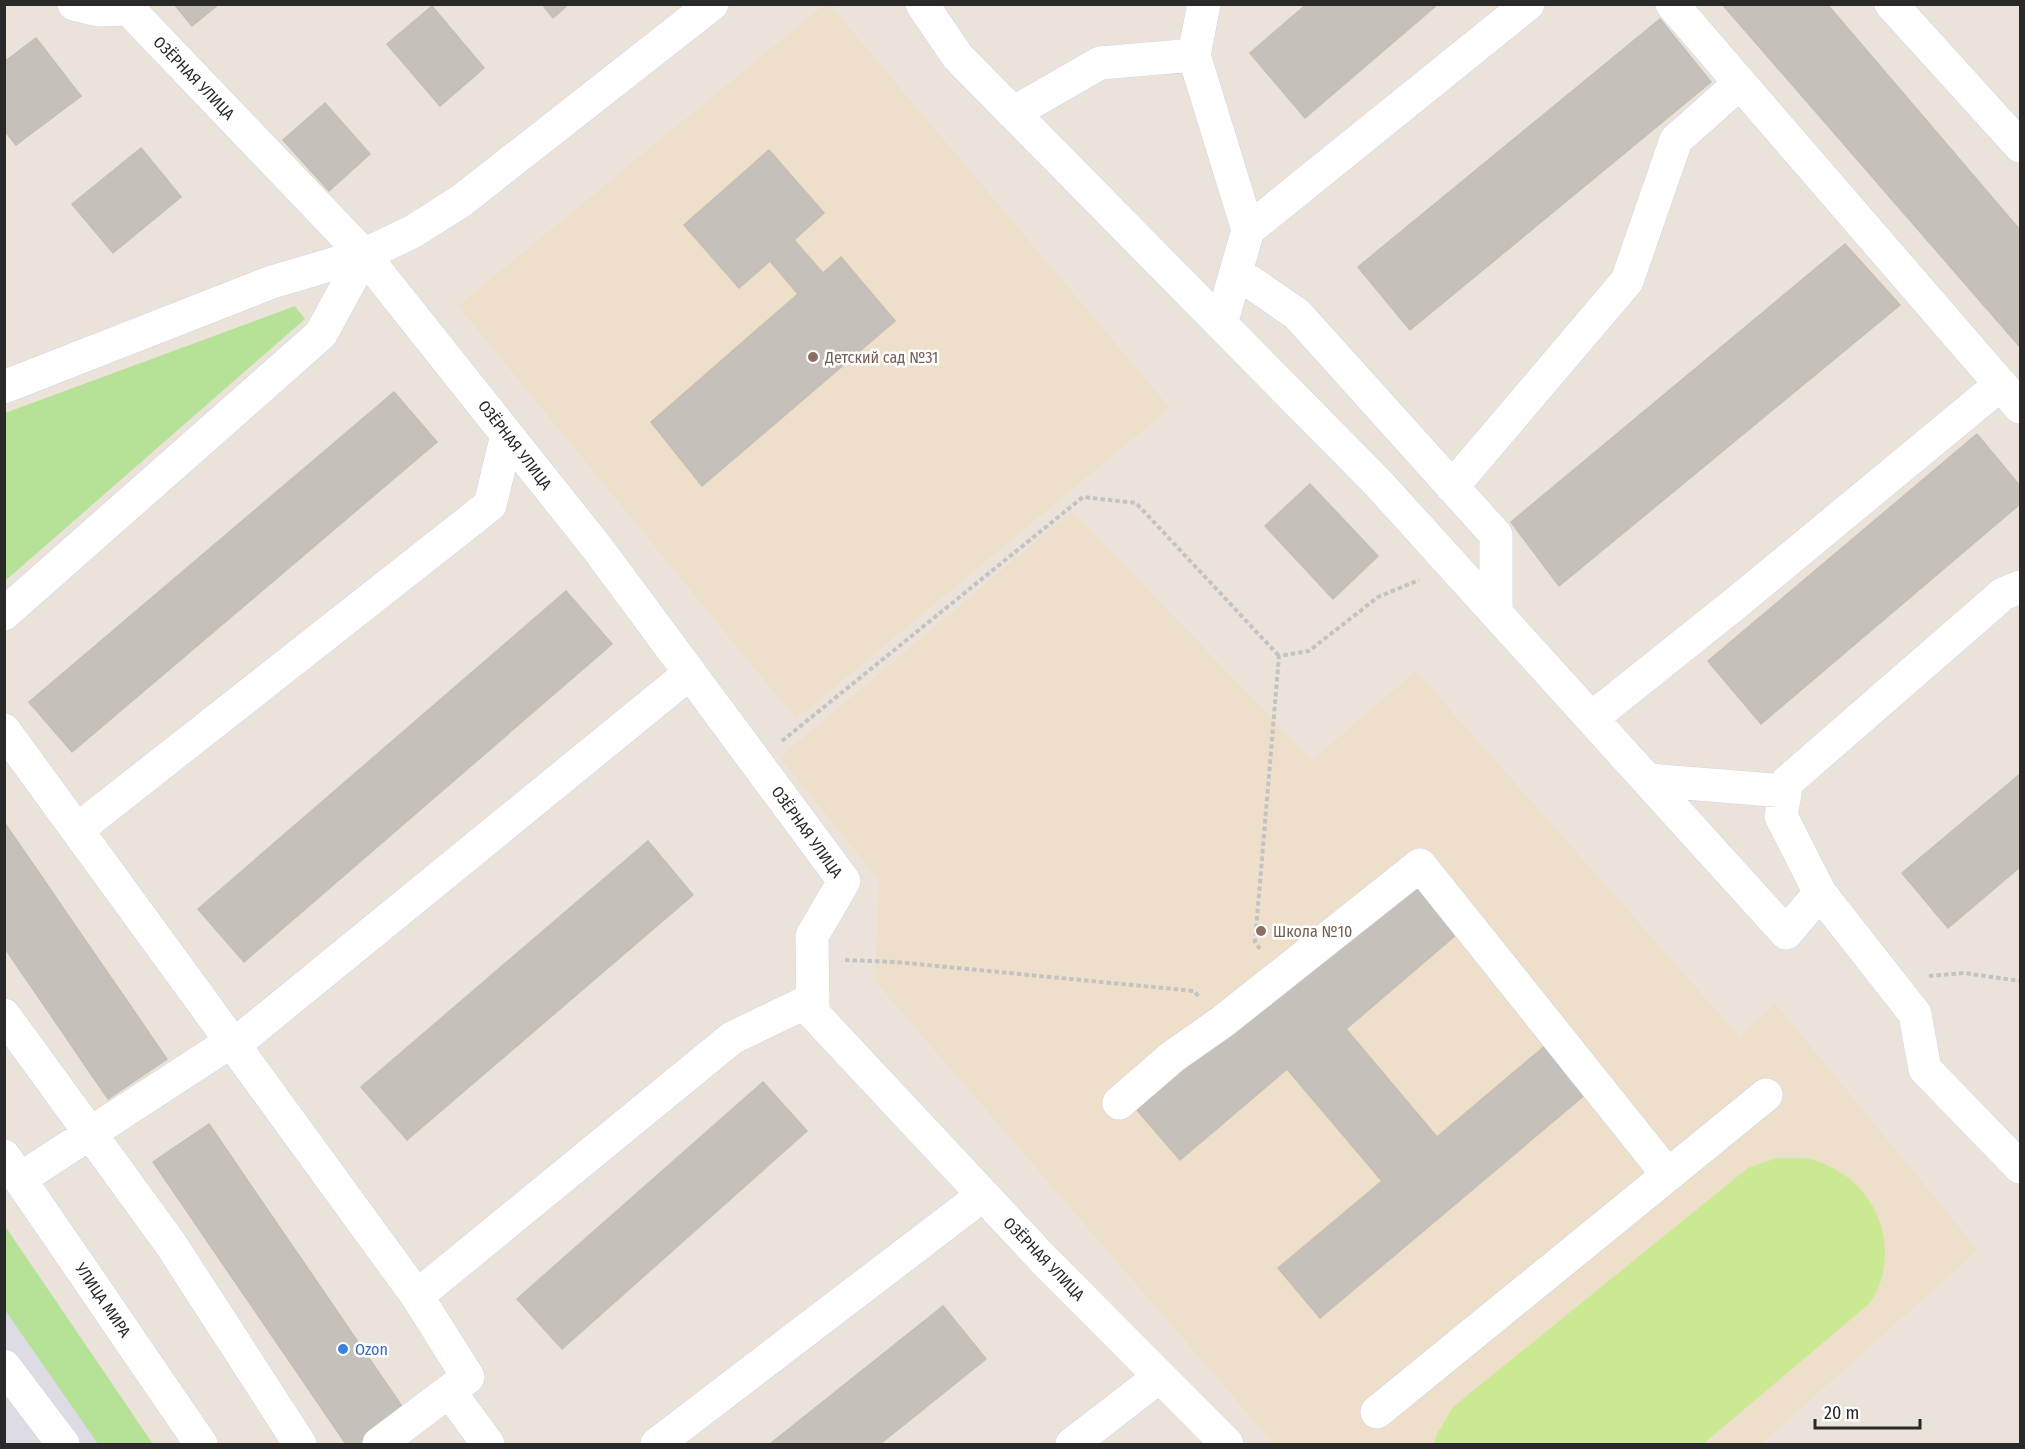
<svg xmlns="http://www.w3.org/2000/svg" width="2025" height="1449" font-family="'Fira Sans Condensed',sans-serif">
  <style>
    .industrial { fill: #dddbe3 }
    .education { fill: #eddfc9 }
    .green { fill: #b6e297 }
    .pitch { fill: #cbe992 }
    .building { fill: #c6c0ba; stroke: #c6beb4; stroke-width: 1.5 }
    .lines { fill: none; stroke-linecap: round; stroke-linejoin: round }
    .minor-casing { stroke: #d0d4e2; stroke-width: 34 }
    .path { stroke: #c3c3c3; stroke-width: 4; stroke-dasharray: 4.5 3; stroke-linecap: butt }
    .minor { stroke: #fff; stroke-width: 33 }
    .education-dot { fill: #8d6e63; stroke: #fff; stroke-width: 2 }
    .shop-dot { fill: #3f7fe0; stroke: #fff; stroke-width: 2 }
    .labels { text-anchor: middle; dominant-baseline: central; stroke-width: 5; stroke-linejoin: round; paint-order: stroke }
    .street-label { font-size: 16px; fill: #292929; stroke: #fff }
    .education-label { font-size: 16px; fill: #785e54; stroke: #fff; text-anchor: start }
    .shop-label { font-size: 16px; fill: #366cbe; stroke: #fff; text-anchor: start }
  </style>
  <rect width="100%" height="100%" fill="#ebe3da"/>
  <!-- industrial -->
  <path class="industrial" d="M5,1277L118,1444H5Z"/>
  <!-- education -->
  <path class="education" d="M824,5H830L1170,408L796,719L458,306Z
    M1072,511L1312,760L1416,671L1740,1037L1775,1003L1978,1250L1761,1444H1274L875,981L879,880L780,757Z"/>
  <!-- green -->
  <path class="green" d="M295,306L305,319L5,581V413Z
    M5,1226L153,1444H98L5,1310Z"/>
  <!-- pitch -->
  <path class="pitch" d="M1777,1158C1788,1158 1800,1157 1810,1159C1862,1173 1893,1220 1883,1273C1881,1283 1875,1294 1870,1303L1703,1444H1434L1436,1436L1453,1407L1748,1168Z"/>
  <!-- building -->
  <path class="building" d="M174,4H219L192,26Z
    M542,4H569L553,18Z
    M1307,4H1438L1305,118L1250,53Z
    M1722,4H1827L2020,230V347Z
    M432,6L484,68L440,106L387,44Z
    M1660,19L1711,82L1410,330L1358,267Z
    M36,38L81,96L16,145L4,130V62Z
    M325,103L370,154L329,191L283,140Z
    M141,148L181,197L113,253L72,204Z
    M769,150L824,213L794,240L823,273L841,257L895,321L702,486L651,422L798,294L770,261L739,288L684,225Z
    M1845,244L1900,305L1559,586L1511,522Z
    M394,392L437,442L72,752L29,702Z
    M1977,434L2020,486V504L1761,724L1708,661Z
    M1310,484L1378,556L1333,599L1265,526Z
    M566,591L612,644L244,962L198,909Z
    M2020,774V867L1948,928L1902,873Z
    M4,822L167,1059L108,1099L4,947Z
    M648,841L693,895L407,1140L361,1087Z
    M1410,881L1456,935L1346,1029L1437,1137L1552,1040L1593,1088L1320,1318L1278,1268L1382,1181L1287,1069L1180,1160L1137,1110Z
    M763,1082L807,1131L562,1349L517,1299Z
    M209,1124L408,1415L365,1444H346L153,1162Z
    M943,1306L986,1359L880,1444H770Z"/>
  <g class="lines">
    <!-- minor casing -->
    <g class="minor-casing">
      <path id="minor" d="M74,4L98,10L129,9
        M124,4L364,255L598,549L844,881L812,936L813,1013L1044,1260L1227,1444
        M922,4L958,57L1379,484L1786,933L1820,893
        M1204,4L1194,55L1248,230L1221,324
        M1891,4L2020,146
        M1740,83L2020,407
        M1013,113L1100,63L1194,55
        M1248,230L1528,4
        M1236,272L1297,314L1496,535V613
        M4,387L272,282L364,255L412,232L461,201L712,4
        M1452,487L1627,281L1676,140L1740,83L1672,4
        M2020,587L2003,594L1787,782L1781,816L1820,893L1915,1014L1925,1069L2020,1167
        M4,614L321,334L364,255
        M1592,718L1736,603L2001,384
        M4,730L417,1296L468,1377L379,1444
        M1648,780L1785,791
        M77,830L490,505L507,435
        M4,1015L170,1243L300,1444
        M234,1045L690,673
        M1119,1103L1172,1057L1222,1022L1420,865L1668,1175
        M4,1156L201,1444
        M20,1179L232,1041
        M417,1296L732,1038L813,999
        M4,1366L63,1444
        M449,1391L488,1444
        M1377,1412L1766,1095
        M657,1444L983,1195
        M1072,1444L1159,1377"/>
    </g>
    <!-- path -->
    <path class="path" d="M782,741L1083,497L1136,503L1279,656
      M1260,949L1255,942L1279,656L1309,651L1378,597L1419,580
      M845,960L896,962L1194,991L1199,997
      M1929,976L1964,973L2020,981"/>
    <!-- minor -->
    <use href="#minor" class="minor"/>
  </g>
  <!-- markers -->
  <g class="education-dot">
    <circle cx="813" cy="357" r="6"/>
    <circle cx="1261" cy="931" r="6"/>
  </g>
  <circle class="shop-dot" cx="343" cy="1349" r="6"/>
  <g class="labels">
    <!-- street labels -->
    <g class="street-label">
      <text transform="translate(194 78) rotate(46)">ОЗЁРНАЯ УЛИЦА</text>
      <text transform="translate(515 445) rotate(52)">ОЗЁРНАЯ УЛИЦА</text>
      <text transform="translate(807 832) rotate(54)">ОЗЁРНАЯ УЛИЦА</text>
      <text transform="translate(1044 1259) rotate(46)">ОЗЁРНАЯ УЛИЦА</text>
      <text transform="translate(103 1300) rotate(56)">УЛИЦА МИРА</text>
    </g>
    <!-- education labels -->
    <g class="education-label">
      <text x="825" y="357">Детский сад №31</text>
      <text x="1273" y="931">Школа №10</text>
    </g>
    <!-- shop labels -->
    <g class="shop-label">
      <text x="355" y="1349">Ozon</text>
    </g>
  </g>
  <!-- border -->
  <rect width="2025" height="1449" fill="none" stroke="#292929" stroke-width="12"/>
  <!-- scale -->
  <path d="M1815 1419v9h105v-9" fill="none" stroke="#292929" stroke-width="3"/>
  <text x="1824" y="1419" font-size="18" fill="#292929" stroke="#ffffff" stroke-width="4.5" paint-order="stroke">20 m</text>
</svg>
